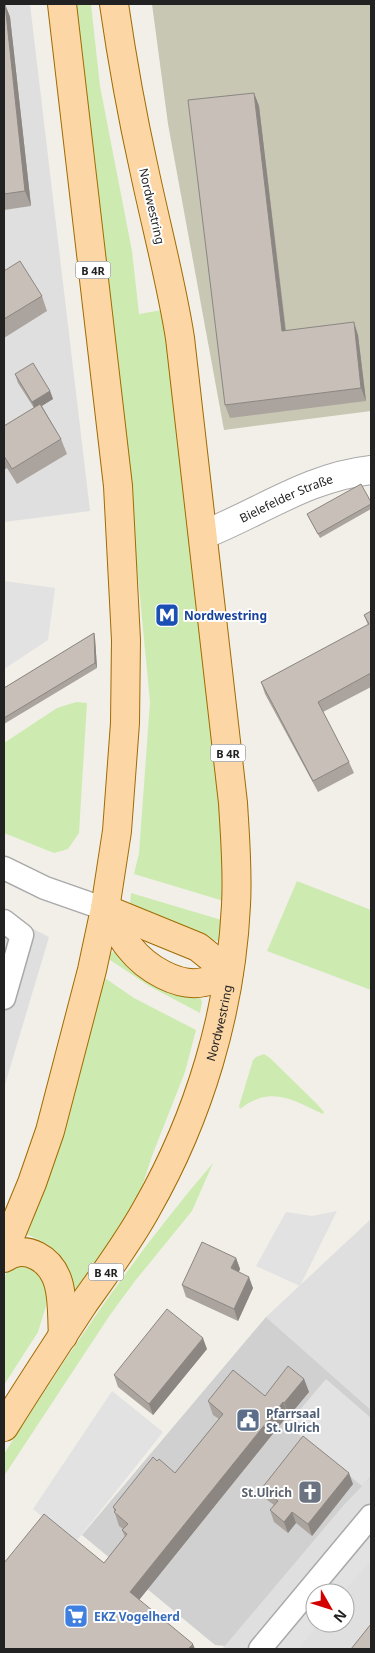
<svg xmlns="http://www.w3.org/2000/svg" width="375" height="1653" font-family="'Noto Sans',sans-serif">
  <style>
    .residential { fill: #e0dfdf; fill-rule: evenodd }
    .religious { fill: #d0d0d0 }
    .construction { fill: #c7c7b4 }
    .grass { fill: #cdebb0 }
    .parking { fill: #e2e2e2 }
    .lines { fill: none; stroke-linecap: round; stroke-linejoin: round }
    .minor-casing { stroke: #a9a9a9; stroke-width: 25 }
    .tertiary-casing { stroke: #a9a9a9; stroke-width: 30 }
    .primary-casing { stroke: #a06b00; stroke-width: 30 }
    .minor { stroke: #fff; stroke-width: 22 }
    .tertiary { stroke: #fff; stroke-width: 28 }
    .primary { stroke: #fcd6a4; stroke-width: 28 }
    .wall { fill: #aba49e }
    .shaded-wall { fill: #8b8681 }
    .building { fill: #c7bfb8; stroke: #8b8681 }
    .labels { text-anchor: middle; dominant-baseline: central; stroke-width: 4; stroke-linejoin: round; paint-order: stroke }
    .shield { fill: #fff; stroke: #646464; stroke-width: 1 }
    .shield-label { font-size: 11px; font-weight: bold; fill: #222 }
    .street-label { font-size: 12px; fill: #222; stroke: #fff }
    .transit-label { font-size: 12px; font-weight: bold; fill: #164399; stroke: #fff; text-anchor: start }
    .service-label { font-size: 12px; font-weight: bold; fill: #4e5e75; stroke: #fff; text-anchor: start }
    .worship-label { font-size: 12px; font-weight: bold; fill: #5b616d; stroke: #fff; text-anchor: end }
    .shop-label { font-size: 12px; font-weight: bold; fill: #366cbe; stroke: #fff; text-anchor: start }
  </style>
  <rect width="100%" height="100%" fill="#f2efe9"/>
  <!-- residential -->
  <path class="residential" d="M4,4H30L90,511L4,522Z
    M4,914L49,937L4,1088Z
    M371,1219V1410L266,1317Z
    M371,1477V1649H221L225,1646L344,1505ZM315,1593H345V1623H315Z"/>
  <!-- religious -->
  <path class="religious" d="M266,1317L371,1410V1477L344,1505L225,1646L215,1645L82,1535Z"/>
  <!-- construction -->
  <path class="construction" d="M152,4H371V411L224,430L168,124Z"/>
  <!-- grass -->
  <path class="grass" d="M73,4H91L100,86L132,251L139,314L162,310L175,382L219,775L227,902L134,874L139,853L150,702L128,471Z
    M76,702L87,703L79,833L68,849L54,853L4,833V743L57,708Z
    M297,881L371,910V990L267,951Z
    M131,893L225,921L220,940L216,941L135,908L130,905Z
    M115,952L171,985L201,999L202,1002L200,1013L149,986L107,958L110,953Z
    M102,976L134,998L196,1030L185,1072L152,1156L137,1202L67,1308C68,1300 72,1289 71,1281C69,1253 46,1242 23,1233Z
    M264,1054L270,1058L317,1104L324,1112L323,1114C292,1100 271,1085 240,1109L239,1106L253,1060L256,1057Z
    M213,1163L192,1211L135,1281L110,1315L4,1476V1454C69,1352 134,1255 213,1163Z
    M28,1265L42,1275L47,1292L46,1306L38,1332L4,1385V1278C10,1264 14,1266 28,1265Z"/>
  <!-- parking -->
  <path class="parking" d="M4,581L55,588L48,640L4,669Z
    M337,1211L300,1286L256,1266L286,1212L312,1216Z
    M326,1379L371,1418V1476L362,1486L287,1425Z
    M112,1391L163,1432L75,1543L33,1509Z
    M371,1532V1561L342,1593H318Z
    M315,1597V1623H319L299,1649H274Z"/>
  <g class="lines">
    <!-- minor casing -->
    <g class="minor-casing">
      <path id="minor" d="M4,868L45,888L105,909
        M4,921L22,935L4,998
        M260,1649L371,1516"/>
    </g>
    <!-- tertiary casing -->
    <g class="tertiary-casing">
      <g id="tertiary">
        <path id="s1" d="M203,535C261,512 308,477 371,470"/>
      </g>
    </g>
    <!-- primary casing -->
    <g class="primary-casing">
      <g id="primary">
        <path d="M105,909C113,922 120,936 130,948C146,968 178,988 204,982C213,981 221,975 229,972"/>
        <path d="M105,909L198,947L229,972"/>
        <path d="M4,1251L32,1183L50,1131L92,970L105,909L117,831L125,723L126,640L118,486L62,4"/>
        <path d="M4,1258C15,1251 25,1250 37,1256C66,1271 61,1307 63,1336"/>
        <path id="s2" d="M4,1427C30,1385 57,1344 84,1303C106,1272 129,1241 147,1208C199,1117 231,1011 236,905C238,871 235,837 233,803L180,338C171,281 156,226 144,169C132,115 122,59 114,4"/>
      </g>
    </g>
    <!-- minor -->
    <use href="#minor" class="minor"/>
    <!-- tertiary -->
    <use href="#tertiary" class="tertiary"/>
    <!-- primary -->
    <use href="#primary" class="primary"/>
  </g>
  <!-- wall -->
  <path class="wall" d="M4,4H5L10,17L31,206L4,210Z
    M254,93L259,106L286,330L358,335L366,401L230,418L225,405Z
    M4,271L42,296L47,311L4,338Z
    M15,374L50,391L53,399L42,406L61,439L67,454L17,484L7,468L4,470V426L34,408L18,383Z
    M371,502V509L320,538L309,518L307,514Z
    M371,611V687L323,712L349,762L354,773L318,792L265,694L261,682L368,625L364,615Z
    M94,633L95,638L97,668L4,724V688Z
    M236,1258L240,1269L239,1272L253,1288L238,1321L186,1297L182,1285Z
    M207,1349L153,1415L118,1387L114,1375Z
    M304,1379L309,1392L289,1416L288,1415L139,1600L4,1649L104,1563L125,1537L122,1530L123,1529L119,1526L113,1507L175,1473L219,1419L213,1415L208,1401L265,1396Z
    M353,1484L312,1536L296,1523L288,1533L274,1522L270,1510L274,1505L266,1499L262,1488Z"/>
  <!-- shaded-wall -->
  <path class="shaded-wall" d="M5,4L10,17L31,206L25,191Z
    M254,93L259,106L287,344L282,331Z
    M354,322L358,335L366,401L361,388Z
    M50,391L53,399L35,410L32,402Z
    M94,633L95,638L97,668L95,663Z
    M236,1258L240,1269L235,1280L231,1268Z
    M249,1277L253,1288L238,1321L234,1309Z
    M203,1338L207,1349L153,1415L149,1404Z
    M304,1379L309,1392L289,1416L284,1403Z
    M283,1402L288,1415L135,1605L130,1592Z
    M349,1473L353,1484L312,1536L308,1524Z
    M292,1512L296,1523L288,1533L284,1522Z
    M193,1644L195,1649H188Z"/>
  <!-- building -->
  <path class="building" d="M4,4H5L25,191L4,194Z
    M254,93L282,331L354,322L361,388L225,405L188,100Z
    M20,261L42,296L4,319V271Z
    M33,363L50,391L32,402L15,374Z
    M40,404L61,439L12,469L4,456V426Z
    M361,484L371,502V504L318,534L307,514Z
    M371,611V673L318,702L349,762L313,781L261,682L369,624L364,615Z
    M94,633L95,663L4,718V688Z
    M202,1242L236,1258L231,1268L249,1277L234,1309L182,1285Z
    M167,1309L203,1338L149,1404L114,1375Z
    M288,1366L304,1379L284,1403L283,1402L130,1592L193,1644L188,1649H4V1563L44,1514L104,1563L127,1534L122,1530L128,1524L114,1512L116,1510L113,1507L153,1457L157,1461L159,1459L175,1473L223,1414L208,1401L233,1370L265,1396Z
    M303,1436L349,1473L308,1524L292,1512L284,1522L270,1510L278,1501L262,1488Z
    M371,1624V1649H351Z"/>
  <!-- icons -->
  <defs>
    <g id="metro-square" transform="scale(1.25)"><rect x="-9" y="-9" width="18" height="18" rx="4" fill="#1a4fb4" stroke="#fff"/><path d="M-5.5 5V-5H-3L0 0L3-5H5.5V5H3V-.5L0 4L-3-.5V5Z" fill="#fff"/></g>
    <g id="civic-square" transform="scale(1.25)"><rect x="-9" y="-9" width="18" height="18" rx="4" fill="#5c6f8a" stroke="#fff"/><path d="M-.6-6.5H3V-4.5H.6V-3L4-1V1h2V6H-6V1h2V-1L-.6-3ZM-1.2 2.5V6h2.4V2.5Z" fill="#fff"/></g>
    <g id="church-square" transform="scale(1.25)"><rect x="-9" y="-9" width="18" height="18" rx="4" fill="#6b7280" stroke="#fff"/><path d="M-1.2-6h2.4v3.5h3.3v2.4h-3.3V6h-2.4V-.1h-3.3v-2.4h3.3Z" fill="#fff"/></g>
    <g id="supermarket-square" transform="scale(1.25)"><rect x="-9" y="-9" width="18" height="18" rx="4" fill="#3f7fe0" stroke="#fff"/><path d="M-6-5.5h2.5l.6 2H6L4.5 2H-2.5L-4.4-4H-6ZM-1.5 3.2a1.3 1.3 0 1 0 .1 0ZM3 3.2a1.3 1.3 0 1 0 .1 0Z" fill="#fff"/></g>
  </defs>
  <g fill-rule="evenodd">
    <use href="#metro-square" x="167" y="615"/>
    <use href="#civic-square" x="248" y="1420"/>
    <use href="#church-square" x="310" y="1492"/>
    <use href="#supermarket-square" x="76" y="1616"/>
  </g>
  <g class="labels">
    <!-- shield labels -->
    <g class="shield">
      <rect x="75.5" y="261.5" width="35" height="17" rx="4"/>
      <rect x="210.5" y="744.5" width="35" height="17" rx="4"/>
      <rect x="88.5" y="1263.5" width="35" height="17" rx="4"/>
    </g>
    <g class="shield-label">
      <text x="93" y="270">B 4R</text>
      <text x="228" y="753">B 4R</text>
      <text x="106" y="1272">B 4R</text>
    </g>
    <!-- street labels -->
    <g class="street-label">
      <text transform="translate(152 206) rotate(77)">Nordwestring</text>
      <text stroke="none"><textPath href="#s1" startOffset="91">Bielefelder Straße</textPath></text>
      <text stroke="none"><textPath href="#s2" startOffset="461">Nordwestring</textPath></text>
    </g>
    <!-- transit labels -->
    <g class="transit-label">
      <text x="184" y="615">Nordwestring</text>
    </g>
    <!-- service labels -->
    <g class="service-label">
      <text x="266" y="1413">Pfarrsaal<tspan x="266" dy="14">St. Ulrich</tspan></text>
    </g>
    <!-- worship labels -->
    <g class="worship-label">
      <text x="292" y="1492">St.Ulrich</text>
    </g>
    <!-- shop labels -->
    <g class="shop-label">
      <text x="94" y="1616">EKZ Vogelherd</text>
    </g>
  </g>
  <!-- border -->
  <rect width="375" height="1653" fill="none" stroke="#222222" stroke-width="10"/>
  <!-- north arrow -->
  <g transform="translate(330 1608) rotate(129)"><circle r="24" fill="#ffffff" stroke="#a7a7a7"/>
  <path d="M0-4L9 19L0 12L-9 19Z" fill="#d40000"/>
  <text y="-8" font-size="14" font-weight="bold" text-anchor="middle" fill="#222222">N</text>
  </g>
</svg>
